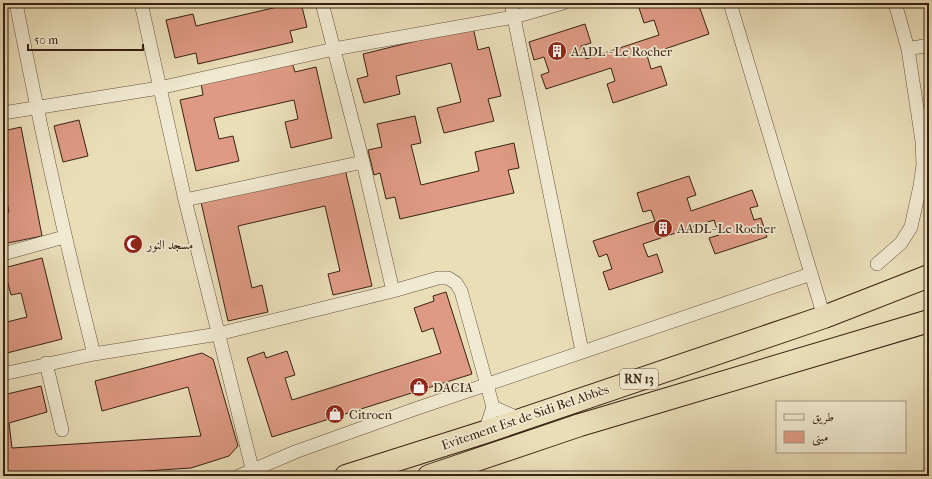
<svg xmlns="http://www.w3.org/2000/svg" width="932" height="479" font-family="'IM FELL French Canon',Amiri,serif">
  <style>
    .building { fill: #de9a84; stroke: #382012 }
    .lines { fill: none; stroke-linecap: round; stroke-linejoin: round }
    .minor-casing { stroke: #64503c; stroke-width: 14 }
    .trunk-casing { stroke: #382012; stroke-width: 24 }
    .minor { stroke: #f1ead2; stroke-width: 13 }
    .trunk { stroke: #eadeb9; stroke-width: 22 }
    .labels { text-anchor: middle; dominant-baseline: central; stroke-width: 3.5; stroke-linejoin: round; paint-order: stroke }
    .shield { fill: #f1ead2; stroke: #705d4c; stroke-width: 1 }
    .shield-label { font-size: 12px; font-weight: bold; fill: #382012 }
    .poi-label { font-size: 13px; fill: #382012; stroke: #f1ead2; text-anchor: start }
    .street-label { font-size: 13px; fill: #382012; stroke: #f1ead2 }
  </style>
  <rect width="100%" height="100%" fill="#eadeb9"/>
  <filter id="stains"><feTurbulence type="fractalNoise" baseFrequency=".005" numOctaves="4"/><feColorMatrix values="0 0 0 0 .2 0 0 0 0 .09 0 0 0 0 .02 0 0 0 .5 -.17"/></filter>
  <radialGradient id="worn" r=".72"><stop offset=".6" stop-color="#630" stop-opacity="0"/><stop offset="1" stop-color="#630" stop-opacity=".3"/></radialGradient>
  <!-- building -->
  <path class="building" d="M276,3H301L307,27L290,31L293,42L198,64L196,53L175,58L166,20L193,14L196,26L277,7Z
    M644,3H698L709,34L647,55L651,69L661,66L667,85L613,103L607,84L615,81L611,68L546,89L541,75L549,72L544,57L534,60L529,42L585,24L591,43L581,46L586,59L659,35L654,20L644,23L638,5Z
    M473,27L478,50L489,47L501,96L488,99L494,121L444,133L437,108L461,102L451,63L396,76L400,94L364,103L357,79L368,76L363,54Z
    M292,62L295,72L316,67L332,138L291,148L285,122L298,119L294,100L214,118L219,139L233,136L239,161L196,171L180,100L203,95L201,83Z
    M3,76L7,102L3,103Z
    M415,116L421,143L411,145L421,185L479,171L475,152L514,143L519,168L508,170L514,193L400,219L395,197L386,199L380,173L374,175L368,150L382,147L377,124Z
    M79,120L88,156L63,162L54,126Z
    M21,127L42,236L3,244V214L9,212L3,183V131Z
    M345,169L372,286L333,295L328,274L340,271L325,206L238,226L252,288L262,285L268,312L228,321L201,202Z
    M689,176L696,195L687,198L691,211L752,190L758,206L750,208L754,220L761,218L767,237L715,254L709,238L719,235L714,220L643,244L648,257L657,254L663,272L609,290L603,272L612,269L607,254L599,257L593,241L655,221L651,210L643,212L637,193Z
    M42,258L62,339L3,354V323L27,317L21,293L11,295L4,268Z
    M446,292L472,374L272,437L247,358L264,352L266,358L287,351L295,375L285,378L292,400L441,353L433,328L422,332L414,308L434,301L433,296Z
    M202,353L213,359L238,446L229,456L191,468L68,476H3V395L41,386L47,412L9,423L12,448L201,436L188,387L102,411L95,381Z"/>
  <g class="lines">
    <!-- minor casing -->
    <g class="minor-casing">
      <path id="minor" d="M16,3C39,121 64,237 94,354
        M141,3L185,200L254,476
        M322,3L363,162L393,291
        M511,3L582,351
        M730,3L824,317
        M908,49L929,45
        M3,113L159,88L334,49L514,17L563,3
        M185,200L363,162
        M3,254L64,237
        M877,264L901,243L911,227L920,186L923,165L922,141L908,49L895,3
        M46,363L62,430
        M3,374L94,354L218,334L393,291L438,278H448L456,283L461,291L493,407
        M485,432L493,407L520,419
        M239,476L295,452L415,409L811,274"/>
    </g>
    <!-- trunk casing -->
    <g class="trunk-casing">
      <path id="trunk" d="M346,476L485,432L824,317L929,276
        M429,476L580,425L929,321"/>
    </g>
    <!-- minor -->
    <use href="#minor" class="minor"/>
    <!-- trunk -->
    <use href="#trunk" class="trunk"/>
  </g>
  <!-- icons -->
  <defs>
    <g id="building-disc" transform="scale(1)"><circle r="9.5" fill="#8f2418" stroke="#f1ead2"/><path d="M-4-6H4V6H1V3H-1V6H-4ZM-2.5-4.3h1.7v1.8h-1.7ZM.8-4.3h1.7v1.8H.8ZM-2.5-1h1.7V.8h-1.7ZM.8-1h1.7V.8H.8Z" fill="#fff"/></g>
    <g id="mosque-disc" transform="scale(1)"><circle r="9.5" fill="#8f2418" stroke="#f1ead2"/><path d="M3.5-4.9A6 6 0 1 0 3.5 4.9A5 5 0 1 1 3.5-4.9Z" fill="#fff"/></g>
    <g id="shop-disc" transform="scale(1)"><circle r="9.5" fill="#8f2418" stroke="#f1ead2"/><path d="M-5-2.5h2.3a2.7 3.5 0 0 1 5.4 0H5L5.5 6h-11ZM-1.5-2.5h3a1.5 2.3 0 0 0-3 0Z" fill="#fff"/></g>
  </defs>
  <g fill-rule="evenodd">
    <use href="#building-disc" x="557" y="51"/>
    <use href="#building-disc" x="663" y="228"/>
    <use href="#mosque-disc" x="133" y="244"/>
    <use href="#shop-disc" x="419" y="387"/>
    <use href="#shop-disc" x="335" y="414"/>
  </g>
  <g class="labels">
    <!-- shield labels -->
    <rect class="shield" x="620" y="369" width="38" height="20" rx="3"/>
    <g class="shield-label">
      <text x="639" y="379">RN 13</text>
    </g>
    <!-- poi labels -->
    <g class="poi-label">
      <text x="571" y="51">AADL - Le Rocher</text>
      <text x="677" y="228">AADL- Le Rocher</text>
      <text x="147" y="244">مسجد النور</text>
      <text x="433" y="387">DACIA</text>
      <text x="349" y="414">Citroen</text>
    </g>
    <!-- street labels -->
    <g class="street-label">
      <text transform="translate(525 417) rotate(-19)">Evitement Est de Sidi Bel Abbès</text>
    </g>
  </g>
  <!-- margin -->
  <rect width="932" height="479" fill="none" stroke="#eadeb9" stroke-width="16"/>
  <rect x="4" y="4" width="924" height="471" fill="none" stroke="#382012" stroke-width="2"/>
  <rect x="8" y="8" width="916" height="463" fill="none" stroke="#382012"/>
  <!-- legend -->
  <rect x="776" y="401" width="130" height="52" fill="#f1ead2" stroke="#a79985"/>
  <rect x="784" y="414" width="20" height="6" fill="#f1ead2" stroke="#a79985"/>
  <text x="812" y="421" font-size="12" fill="#382012">طريق</text>
  <rect x="784" y="431" width="20" height="12" fill="#de9a84" stroke="#a79985"/>
  <text x="812" y="441" font-size="12" fill="#382012">مبنى</text>
  <!-- scale -->
  <path d="M28 44v6h115v-6" fill="none" stroke="#382012" stroke-width="2"/>
  <text x="34" y="44" font-size="12" fill="#382012" stroke="#f1ead2" stroke-width="3" paint-order="stroke">50 m</text>
  <rect width="100%" height="100%" filter="url(#stains)"/>
  <rect width="100%" height="100%" fill="url(#worn)"/>
</svg>
